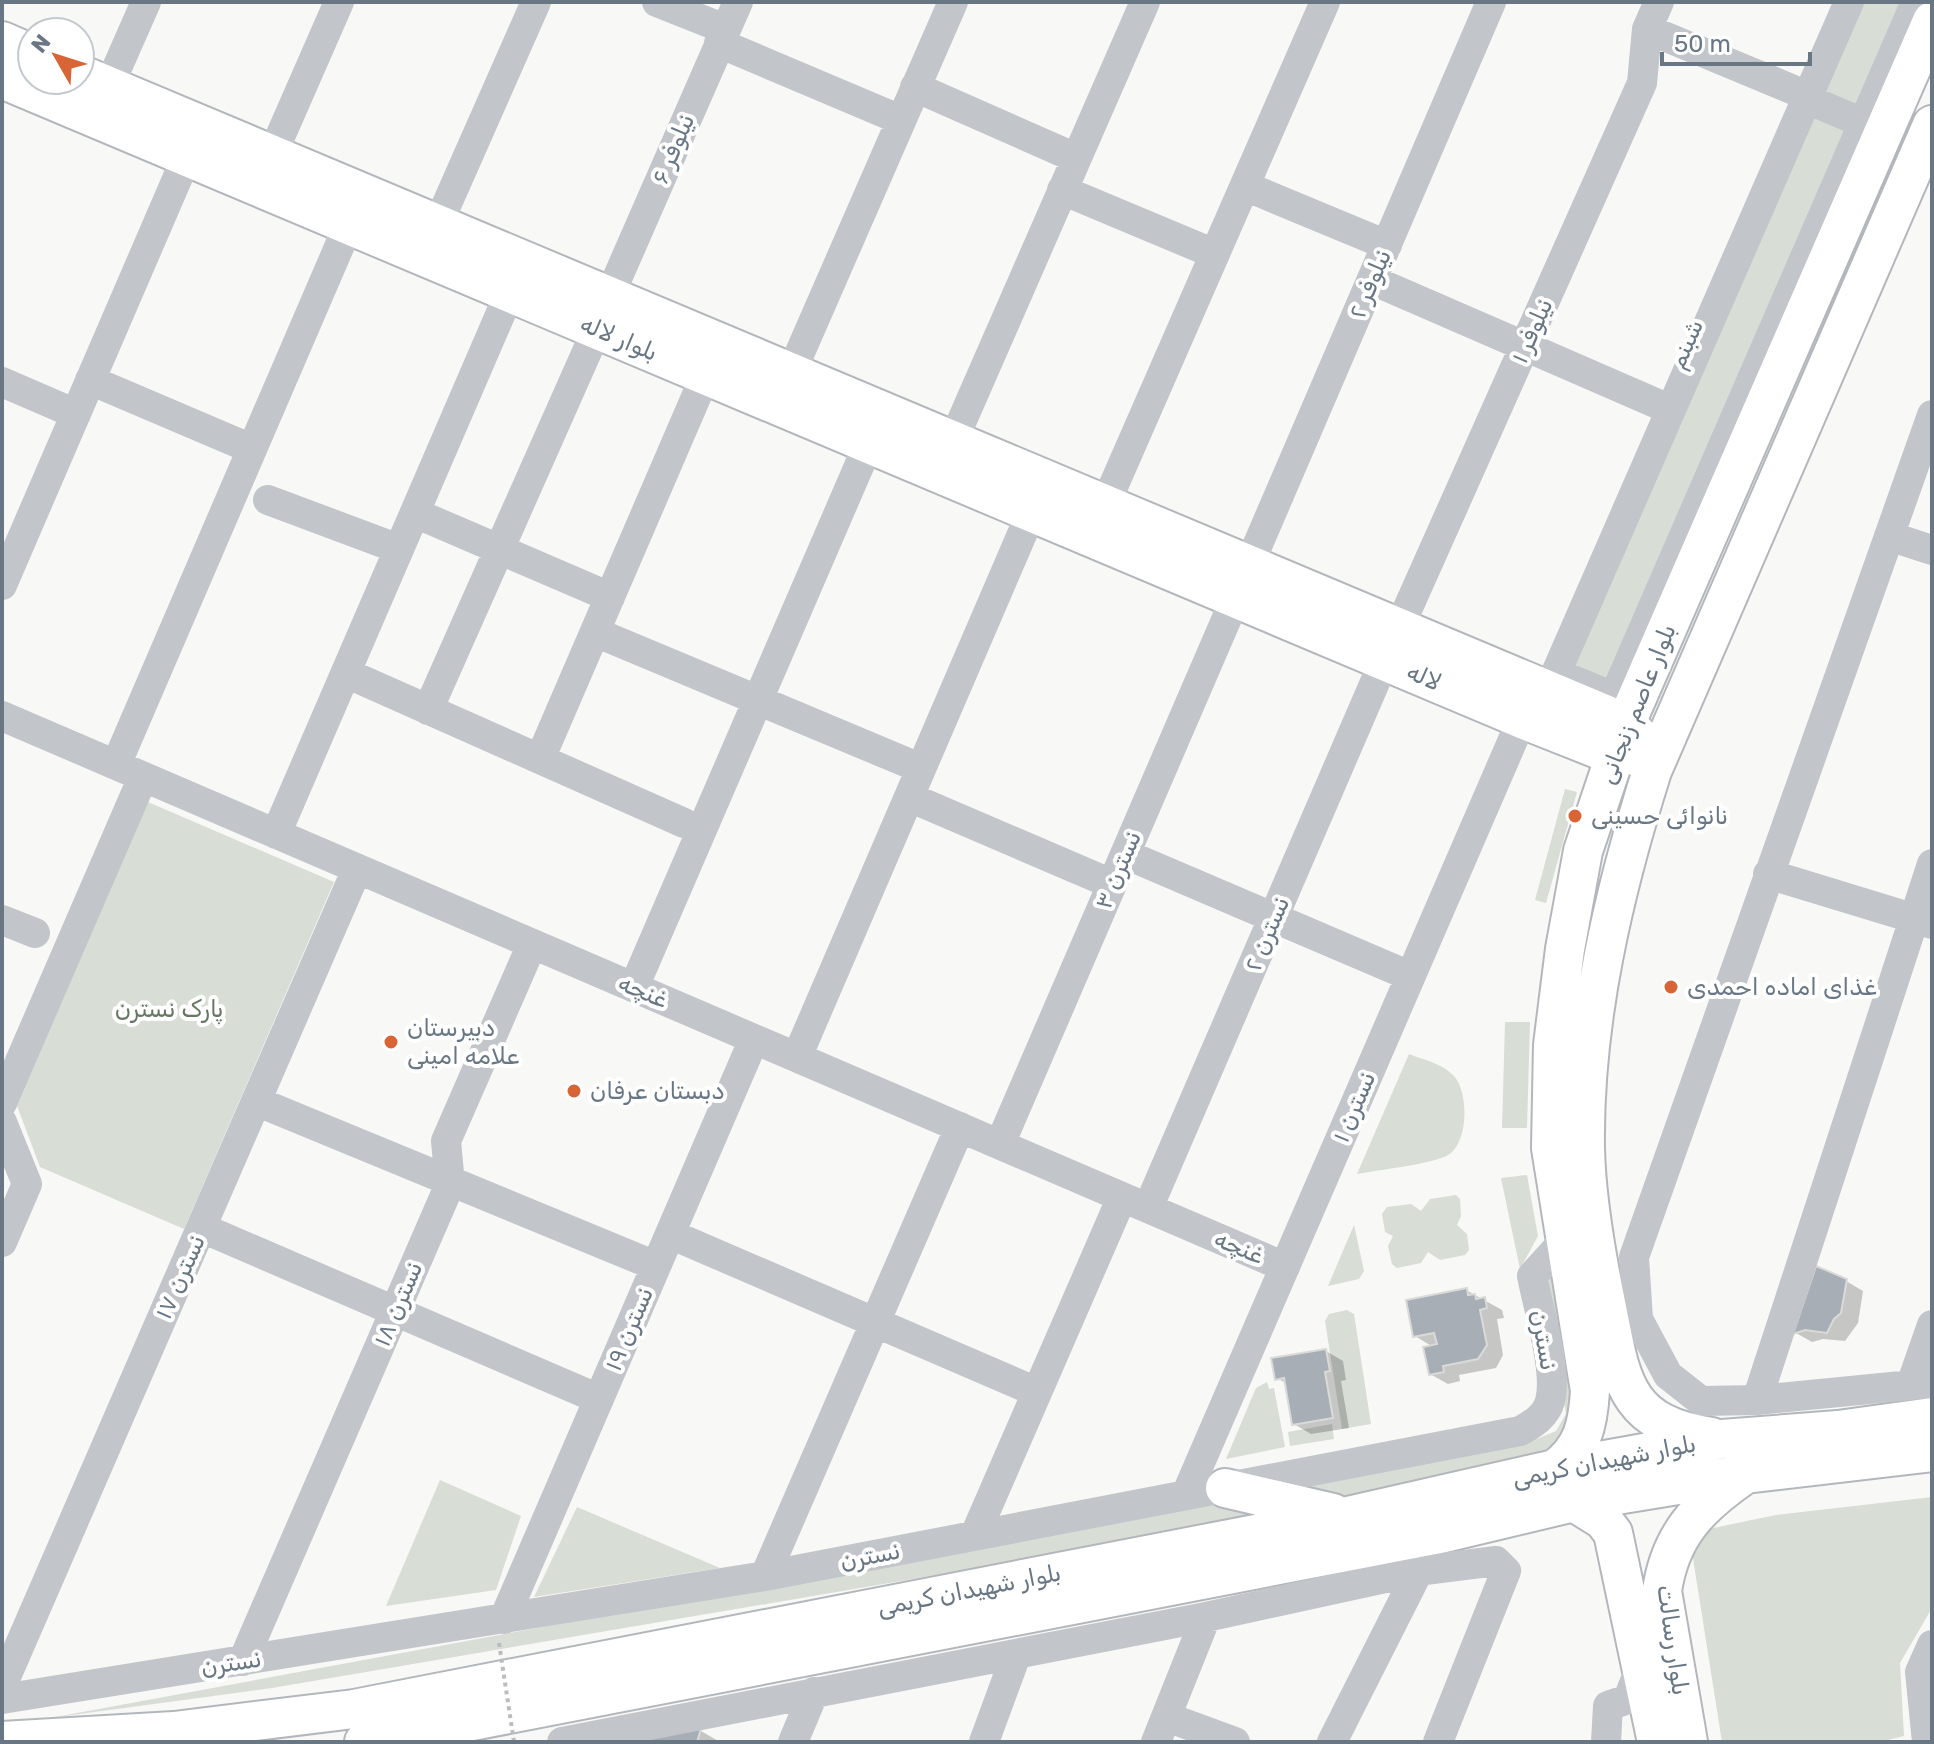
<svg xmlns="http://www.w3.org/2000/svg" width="1934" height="1744" font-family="Rubik,'Noto Naskh Arabic',sans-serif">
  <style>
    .green { fill: #d8ddd6 }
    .shadow { fill: #0003 }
    .building { fill: #a7aeb5; stroke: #dadad8; stroke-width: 2 }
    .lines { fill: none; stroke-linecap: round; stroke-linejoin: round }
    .major-casing { stroke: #b3b7bc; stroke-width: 42 }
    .minor { stroke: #c2c5c9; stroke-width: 30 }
    .major { stroke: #fff; stroke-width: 38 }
    .path-bridge { stroke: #babdbf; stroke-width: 4; stroke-dasharray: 4 4; stroke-linecap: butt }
    .poi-dot { fill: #d96536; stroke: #fff; stroke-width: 3 }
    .labels { text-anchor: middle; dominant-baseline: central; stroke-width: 8; stroke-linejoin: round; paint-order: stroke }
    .street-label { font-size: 24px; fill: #697785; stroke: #fff }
    .poi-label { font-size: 24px; fill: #697785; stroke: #fff; text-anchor: start }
    .park-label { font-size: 24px; fill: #667864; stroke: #fff }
  </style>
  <rect width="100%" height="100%" fill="#f8f8f6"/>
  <!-- green -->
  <path class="green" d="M1854,2H1905L1607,685L1565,667Z
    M1565,789L1577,792L1546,903L1535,900Z
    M148,802L334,882L184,1229L40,1167L17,1106Z
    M1505,1022H1530L1527,1128H1502Z
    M1409,1054C1424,1060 1441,1063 1453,1075C1469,1090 1469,1143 1448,1155C1433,1164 1378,1170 1357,1174Z
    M1527,1175L1538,1236L1520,1269L1501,1178Z
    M1456,1195L1460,1199L1461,1216L1457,1225L1467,1234L1469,1250L1465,1255L1440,1260L1428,1252L1421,1263L1397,1268L1392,1264L1388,1246L1393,1236L1385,1232L1382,1214L1387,1207L1411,1204L1421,1211L1430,1199Z
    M1354,1225L1364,1271L1359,1279L1328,1286Z
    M1551,1273L1576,1394L1575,1414L1557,1449L1343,1504L1291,1487L1539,1438L1556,1431L1566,1414L1543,1276Z
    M1347,1310L1354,1314L1371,1424L1342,1429L1325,1321L1329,1314Z
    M1267,1382L1269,1389L1274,1388L1285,1447L1226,1459L1256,1388Z
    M1332,1424L1334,1439L1290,1446L1288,1432Z
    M440,1480L521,1516L496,1590L386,1606Z
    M1932,1497V1608L1900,1663L1904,1736L1880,1742H1722L1689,1533L1776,1515Z
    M1234,1499L1295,1514L272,1688L50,1718Z
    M577,1507L720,1568L534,1597Z"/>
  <!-- shadow -->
  <path class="shadow" d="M1846,1281L1863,1291L1858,1323L1845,1341L1823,1339L1812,1342L1796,1333Z
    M1466,1290L1502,1310L1504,1318L1497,1319L1503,1355L1496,1368L1459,1375L1460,1381L1448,1384L1430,1374L1433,1347L1415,1336Z
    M1326,1351L1343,1361L1346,1380L1341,1381L1349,1428L1311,1434L1294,1424L1287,1384L1277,1378Z
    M701,1731L720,1742H629Z"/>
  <!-- building -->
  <path class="building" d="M1816,1266L1847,1279L1841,1313L1834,1319L1827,1333L1805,1330L1793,1334Z
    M1467,1288L1468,1295L1475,1294L1476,1299L1485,1297L1487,1308L1480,1310L1487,1345L1478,1359L1443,1366L1444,1372L1429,1375L1423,1347L1437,1344L1434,1333L1413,1337L1406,1300Z
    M1326,1349L1330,1371L1325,1372L1333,1418L1292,1425L1284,1378L1275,1380L1271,1358Z
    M701,1729L697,1742H616Z"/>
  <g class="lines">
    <!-- major casing -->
    <g class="major-casing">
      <path id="major" d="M2,41L32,54
        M80,74L1626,723L1658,756
        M2,79L1522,719L1613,755L1658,756
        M1712,1437C1620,1424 1621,1375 1605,1298C1595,1249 1586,1198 1585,1148C1583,1021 1614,891 1652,771L1932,125
        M1555,1469C1583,1449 1588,1424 1590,1391L1551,1148L1553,1045L1565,949L1583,851L1626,723L1932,21
        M1225,1488L1333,1513
        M1574,1502L1603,1520L1613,1533L1657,1742
        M2,1741L174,1731L354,1709L1348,1516L1555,1469L1722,1439L1838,1430L1932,1417
        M364,1742L1444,1533L1574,1502L1745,1474L1932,1452
        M1688,1742L1662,1591C1670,1535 1699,1506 1744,1475"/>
    </g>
    <!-- minor -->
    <path class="minor" d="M657,2L725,29
      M1849,2L1556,673L1614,697L1916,2
      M1647,29L1796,91
      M719,43L901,120
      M109,86L146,2
      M915,87L1076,158
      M1807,99L1863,123
      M272,155L339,2
      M1245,186L1387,245
      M1062,190L1215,254
      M438,224L536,2
      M1372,280L1660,405
      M609,297L738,2
      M791,373L953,2
      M90,380L252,449
      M2,382L76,414
      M1932,415L1634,1257L1638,1319L1668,1375L1701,1401L1757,1400L1932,1383
      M953,441L1145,2
      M268,500L399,549
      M1105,505L1325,2
      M415,513L610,597
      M1889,536L1932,550
      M1249,565L1491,2
      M2,585L187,156
      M1399,628L1642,83L1647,29L1659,2
      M595,632L920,768
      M346,673L684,823
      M428,710L597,329
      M2,716L1285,1267
      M540,759L706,374
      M116,765L349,224
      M909,797L1112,884
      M276,834L510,292
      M1125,854L1410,976
      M1768,874L1932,924
      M2,920L35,933
      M634,987L869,443
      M797,1057L1032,511
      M256,1101L656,1266
      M2,1103L143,777
      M2,1122L27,1184L2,1242
      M1000,1144L1236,597
      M1148,1208L1385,659
      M202,1228L599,1399
      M670,1234L1037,1392
      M1911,1385L1932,1325
      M1757,1400L1932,864
      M1186,1495L1522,719
      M975,1535L1122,1197
      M765,1576L960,1127
      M504,1619L754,1039
      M243,1661L450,1184L446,1141L532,944
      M2,1686L357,869
      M2,1699L765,1576L1520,1431C1533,1424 1546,1416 1550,1401C1558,1371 1538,1308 1532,1276L1563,1242
      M1167,1717L1235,1742
      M562,1742L1206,1617L1417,1571L1496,1561L1506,1571L1438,1742
      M793,1742L814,1692
      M984,1742L1016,1655
      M1156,1742L1206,1617
      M1332,1742L1424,1560
      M1606,1742L1608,1706L1628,1699L1643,1661
      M1927,1742L1920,1672L1932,1645"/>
    <!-- major -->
    <use href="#major" class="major"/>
    <!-- path-bridge -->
    <path class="path-bridge" d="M499,1643L514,1742"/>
  </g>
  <!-- markers -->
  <g class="poi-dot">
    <circle cx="1575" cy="816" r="8"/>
    <circle cx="1671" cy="987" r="8"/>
    <circle cx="391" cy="1042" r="8"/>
    <circle cx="574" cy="1091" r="8"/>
  </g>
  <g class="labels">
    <!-- street labels -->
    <g class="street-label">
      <text transform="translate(673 149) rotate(-67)">نیلوفر ۶</text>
      <text transform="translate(1370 284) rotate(-67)">نیلوفر ۲</text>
      <text transform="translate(1532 331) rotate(-66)">نیلوفر ۱</text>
      <text transform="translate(619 338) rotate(23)">بلوار لاله</text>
      <text transform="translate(1686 344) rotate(-66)">شبنم</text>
      <text transform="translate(1424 677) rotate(24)">لاله</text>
      <text transform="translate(1637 704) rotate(-68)">بلوار عاصم زنجانی</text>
      <text transform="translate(1118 870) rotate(-67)">نسترن ۳</text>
      <text transform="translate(1267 934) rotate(-67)">نسترن ۲</text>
      <text transform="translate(643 991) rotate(23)">غنچه</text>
      <text transform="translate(1354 1107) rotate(-67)">نسترن ۱</text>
      <text transform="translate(1239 1247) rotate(23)">غنچه</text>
      <text transform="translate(180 1277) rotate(-66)">نسترن ۱۷</text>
      <text transform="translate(398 1304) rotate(-67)">نسترن ۱۸</text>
      <text transform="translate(629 1329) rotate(-67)">نسترن ۱۹</text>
      <text transform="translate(1544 1340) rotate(80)">نسترن</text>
      <text transform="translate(1604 1461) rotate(-11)">بلوار شهیدان کریمی</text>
      <text transform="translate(870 1556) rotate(-11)">نسترن</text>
      <text transform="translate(969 1590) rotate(-11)">بلوار شهیدان کریمی</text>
      <text transform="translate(1673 1640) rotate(82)">بلوار رسالت</text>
      <text transform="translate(231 1663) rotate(-9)">نسترن</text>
    </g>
    <!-- poi labels -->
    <g class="poi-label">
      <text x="1591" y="816">نانوائی حسینی</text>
      <text x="1687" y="987">غذای اماده احمدی</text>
      <text x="407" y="1028">دبیرستان<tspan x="407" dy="28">علامه امینی</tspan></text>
      <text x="590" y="1091">دبستان عرفان</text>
    </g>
    <!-- park labels -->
    <g class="park-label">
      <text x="169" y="1009">پارک نسترن</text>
    </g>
  </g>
  <!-- border -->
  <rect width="1934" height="1744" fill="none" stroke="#697785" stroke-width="8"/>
  <!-- north arrow -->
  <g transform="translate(56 56) rotate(309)"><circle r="38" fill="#ffffff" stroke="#c3c9ce" stroke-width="2"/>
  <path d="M0-6L14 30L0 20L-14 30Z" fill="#d96536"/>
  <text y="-12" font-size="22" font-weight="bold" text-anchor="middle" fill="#697785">N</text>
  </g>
  <!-- scale -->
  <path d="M1662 52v12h148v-12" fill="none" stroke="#697785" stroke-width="4"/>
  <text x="1674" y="52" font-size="24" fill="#697785" stroke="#ffffff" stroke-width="6" paint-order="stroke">50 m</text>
</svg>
